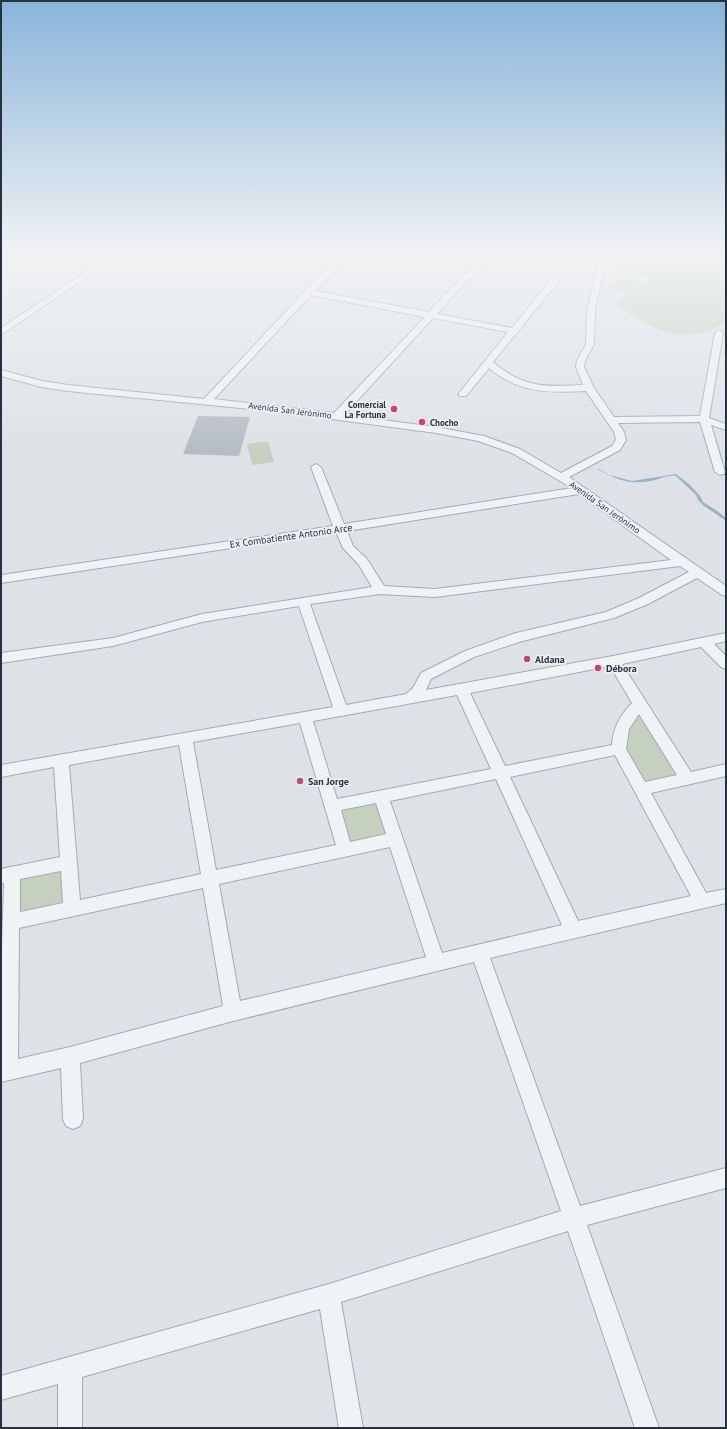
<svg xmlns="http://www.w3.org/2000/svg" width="727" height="1429" font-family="'PT Sans',sans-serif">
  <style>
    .green { fill: #c5d0bf }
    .water { fill: #9ab4c6 }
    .building { fill: #b5bcc3 }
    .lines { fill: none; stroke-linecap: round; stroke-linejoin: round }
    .minor-casing { stroke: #a4aab1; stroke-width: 2 }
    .minor { fill: #f0f3f5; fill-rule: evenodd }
    .poi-dot { fill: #c94668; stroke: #edf1f5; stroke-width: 1.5 }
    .labels { text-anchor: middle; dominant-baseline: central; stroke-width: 3.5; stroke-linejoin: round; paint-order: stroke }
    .far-poi-label { font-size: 9px; font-weight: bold; fill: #28323d; stroke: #edf1f5; text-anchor: end }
    .far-street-label { font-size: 9px; fill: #28323d; stroke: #edf1f5 }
    .street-label { font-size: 10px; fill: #28323d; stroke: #edf1f5 }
    .poi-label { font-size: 10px; font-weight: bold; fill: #28323d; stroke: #edf1f5; text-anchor: start }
  </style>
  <rect width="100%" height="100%" fill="#dee2e7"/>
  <!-- green -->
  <path class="green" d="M617,252C625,250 677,250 686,252C700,255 711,269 726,265V321C690,349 648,329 617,304L625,294L607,286C618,277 634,281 648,282L653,278L617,268L615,262Z
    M268,441L274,462L252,465L247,444Z
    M640,715L675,773V775L645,782C641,777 638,771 635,765C623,745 623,735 637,716Z
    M376,803L386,835L349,843L339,811Z
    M62,871L64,901L20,913L19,880Z"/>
  <!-- water -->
  <path class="water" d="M597,469H599L609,475L632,481L676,474L690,485L700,496L703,502L716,510L726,518V521L704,506L698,500L696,495L676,476C668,475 663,478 655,480C632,486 617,480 597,469Z"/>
  <!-- building -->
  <path class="building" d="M198,416L250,417L239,456L183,454Z"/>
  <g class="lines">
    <!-- minor casing -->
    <g class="minor-casing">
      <path id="minor" d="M23,252H31L1,269V264Z
        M116,252H124L1,335V328Z
        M346,252H354L315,291L429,312L486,252H493L437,314L512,328L552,278H558V282L493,362C523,388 546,387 583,385L576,367L577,361L586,344L587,310L601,252H608L595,310L594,344L585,361L584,367L594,388L614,417L700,416L715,333L719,330L723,333L709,418L726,424V430L711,425L725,472L724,474L720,475L715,472L700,422L618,423L624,432L626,440L620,450L569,477L726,586V596L722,595L697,578L648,604L614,618L519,642L474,657L431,679L426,690L613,656L726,633V641L714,644L726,656V669L721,667L701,647L622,664L691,772L726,764V776L651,793L706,893L726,889V903L490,958L580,1206L726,1168V1188L587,1225L659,1428H635L568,1231L341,1302L363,1428H339L320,1309L82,1377V1428H58V1384L1,1400V1376L329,1284L561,1211L474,962L233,1021L80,1063L83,1119L80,1126L73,1129L66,1126L63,1119L61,1068L1,1082V977L4,883H1V869L60,857L54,767L1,777V765L333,707L299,606L202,622L113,646L1,663V653L113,638L202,614L372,587L359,565L343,548L336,532L1,583V575L333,526L311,467L316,464L321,467L344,524L572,488L512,453L478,441L436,433L272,411L68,391L41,387L1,376V370L42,381L68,385L204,399L306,290ZM311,295L425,317L334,413L214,399ZM433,318L508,332L460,392L458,394L460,396H466L489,368C518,393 549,393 586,391L614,432L616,440L612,446L561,473L520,449L484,436L436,427L344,415ZM579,494L671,560L435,589L384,586L367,559L353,546L347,531ZM680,566L689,572L639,598L606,612L516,633L465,651L421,673L413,688L406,694L346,705L310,604L380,594L435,597ZM610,666L632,703C620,715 613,728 612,745L505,766L470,693ZM457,695L491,769L337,799L313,721ZM639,714L677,775L645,782L626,749L629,729ZM300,723L336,845L216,870L193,742ZM179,745L201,874L80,900L69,765ZM615,755L691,896L578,921L510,777ZM496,779L562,925L442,953L390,801ZM376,803L386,834L350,842L341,810ZM390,847L426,957L240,1001L219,884ZM61,871L63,903L20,912V879ZM203,888L223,1006L70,1047L18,1059L19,928Z"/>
    </g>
    <!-- minor -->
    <use href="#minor" class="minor"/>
  </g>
  <!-- sky -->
  <linearGradient id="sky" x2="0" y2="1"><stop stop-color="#89b4da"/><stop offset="0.56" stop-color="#f0f2f4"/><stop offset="1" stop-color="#f0f2f4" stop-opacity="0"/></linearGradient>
  <rect width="727" height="452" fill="url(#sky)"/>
  <!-- markers -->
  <g class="poi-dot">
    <circle cx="394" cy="409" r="4"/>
    <circle cx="422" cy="422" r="4"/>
    <circle cx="527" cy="659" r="4"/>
    <circle cx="598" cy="668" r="4"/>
    <circle cx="300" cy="781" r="4"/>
  </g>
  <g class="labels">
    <!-- far-poi labels -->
    <g class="far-poi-label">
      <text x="386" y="404">Comercial<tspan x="386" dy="10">La Fortuna</tspan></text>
      <text x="430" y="422" text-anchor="start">Chocho</text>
    </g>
    <!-- far-street labels -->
    <g class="far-street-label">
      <text transform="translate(290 410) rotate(7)">Avenida San Jerónimo</text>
      <text transform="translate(605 507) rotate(35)">Avenida San Jerónimo</text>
    </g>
    <!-- street labels -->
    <g class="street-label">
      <text transform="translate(291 536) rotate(-8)">Ex Combatiente Antonio Arce</text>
    </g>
    <!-- poi labels -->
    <g class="poi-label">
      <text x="535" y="659">Aldana</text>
      <text x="606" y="668">Débora</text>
      <text x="308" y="781">San Jorge</text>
    </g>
  </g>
  <!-- border -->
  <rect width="727" height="1429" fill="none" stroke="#28323d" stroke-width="4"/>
</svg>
